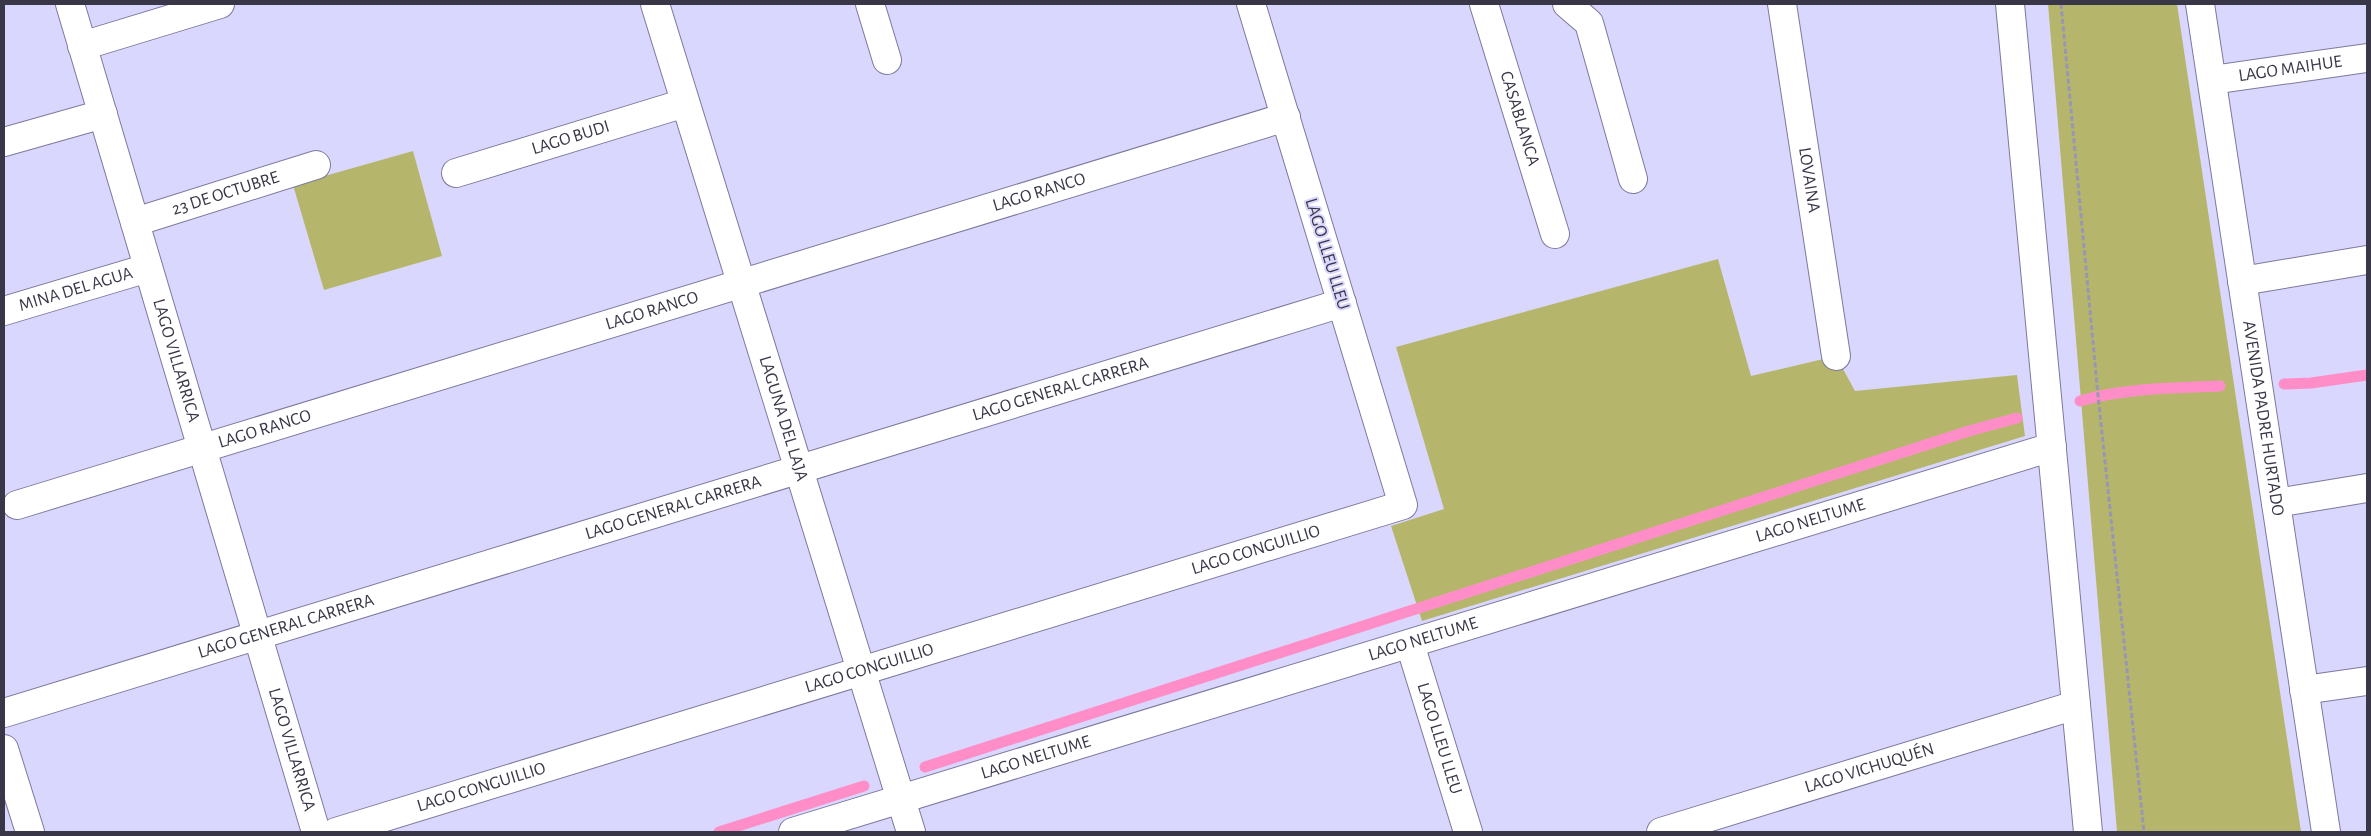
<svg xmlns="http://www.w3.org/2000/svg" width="2371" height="836" font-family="'Alegreya Sans',sans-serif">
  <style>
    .green { fill: #b5b66b }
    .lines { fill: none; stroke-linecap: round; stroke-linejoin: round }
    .stream { stroke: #ff8ec8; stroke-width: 11 }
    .street-casing { stroke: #7c799c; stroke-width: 30 }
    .secondary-casing { stroke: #7c799c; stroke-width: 30 }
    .primary-casing { stroke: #7c799c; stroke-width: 30 }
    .path { stroke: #9996b4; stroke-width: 3; stroke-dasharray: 5 2.5; stroke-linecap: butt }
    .street { stroke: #fff; stroke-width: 28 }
    .secondary { stroke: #fff; stroke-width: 28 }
    .primary { stroke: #fff; stroke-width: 28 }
    .labels { text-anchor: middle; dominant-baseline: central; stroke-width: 4; stroke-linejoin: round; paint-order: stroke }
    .street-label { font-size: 18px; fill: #393747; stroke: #dad7fe }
  </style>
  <rect width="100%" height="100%" fill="#dad7fe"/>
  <!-- green -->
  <path class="green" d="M2048,4H2177L2301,832H2117Z
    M413,151L442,256L324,290L293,185Z
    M1718,259L1751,376L1836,356L1855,391L2017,375L2025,436L1422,621L1391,526L1444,509L1396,347Z"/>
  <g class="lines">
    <!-- stream -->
    <path class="stream" d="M2284,384L2311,383L2367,375
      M2080,401C2124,388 2173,388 2220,386
      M925,767L1969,431L2017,418
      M719,832L864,786"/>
    <!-- street casing -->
    <g class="street-casing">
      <g id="street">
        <path id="s1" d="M70,4L316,832"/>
        <path d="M870,4L887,60"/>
        <path id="s2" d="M1484,4L1555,234"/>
        <path d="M1567,4L1589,23L1633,179"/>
        <path id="s3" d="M1782,4L1836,356"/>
        <path d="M82,46L220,4"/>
        <path id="s4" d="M2212,80L2367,58"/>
        <path d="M4,142L103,114"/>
        <path id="s5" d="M456,173L685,103"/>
        <path id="s6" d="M135,222L316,165"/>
        <path d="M2242,281L2367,260"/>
        <path id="s7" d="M4,311L148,268"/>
        <path d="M2276,503L2367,488"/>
        <path id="s8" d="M17,505L1286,117"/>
        <path id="s9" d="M1410,644L1468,832"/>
        <path d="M2304,690L2367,681"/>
        <path id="s10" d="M4,713L1342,303"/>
        <path d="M4,749L30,832"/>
        <path id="s11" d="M336,832L1403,505L1251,4"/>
        <path id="s12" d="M793,832L2052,447"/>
        <path id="s13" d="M1661,832L2076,705"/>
      </g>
    </g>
    <!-- secondary casing -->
    <g class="secondary-casing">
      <g id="secondary">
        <path id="s14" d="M655,4L911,832"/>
      </g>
    </g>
    <!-- primary casing -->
    <g class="primary-casing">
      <g id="primary">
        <path d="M2010,4L2088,832"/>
        <path id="s15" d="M2200,4L2326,832"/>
      </g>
    </g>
    <!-- path -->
    <path class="path" d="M2061,4L2098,395L2144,832"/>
    <!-- street -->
    <use href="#street" class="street"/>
    <!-- secondary -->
    <use href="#secondary" class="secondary"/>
    <!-- primary -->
    <use href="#primary" class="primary"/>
  </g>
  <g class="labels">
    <!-- street labels -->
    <g class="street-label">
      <text stroke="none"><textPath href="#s4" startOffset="79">LAGO MAIHUE</textPath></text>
      <text stroke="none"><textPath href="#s2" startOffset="120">CASABLANCA</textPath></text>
      <text stroke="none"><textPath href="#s5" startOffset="120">LAGO BUDI</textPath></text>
      <text stroke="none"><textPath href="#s3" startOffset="178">LOVAINA</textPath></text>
      <text stroke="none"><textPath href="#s8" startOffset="1069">LAGO RANCO</textPath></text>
      <text stroke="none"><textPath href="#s6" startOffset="95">23 DE OCTUBRE</textPath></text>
      <text transform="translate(1327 254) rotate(73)">LAGO LLEU LLEU</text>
      <text stroke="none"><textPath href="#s7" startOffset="75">MINA DEL AGUA</textPath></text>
      <text stroke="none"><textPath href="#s8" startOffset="664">LAGO RANCO</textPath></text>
      <text stroke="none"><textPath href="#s1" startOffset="372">LAGO VILLARRICA</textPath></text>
      <text stroke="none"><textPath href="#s10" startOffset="1105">LAGO GENERAL CARRERA</textPath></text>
      <text stroke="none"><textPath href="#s14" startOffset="434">LAGUNA DEL LAJA</textPath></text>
      <text stroke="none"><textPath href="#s15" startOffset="419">AVENIDA PADRE HURTADO</textPath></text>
      <text stroke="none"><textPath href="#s8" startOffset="259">LAGO RANCO</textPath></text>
      <text stroke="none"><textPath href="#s10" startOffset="700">LAGO GENERAL CARRERA</textPath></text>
      <text stroke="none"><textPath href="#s12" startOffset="1064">LAGO NELTUME</textPath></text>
      <text stroke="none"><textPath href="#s11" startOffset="962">LAGO CONGUILLIO</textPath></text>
      <text stroke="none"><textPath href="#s10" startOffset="295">LAGO GENERAL CARRERA</textPath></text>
      <text stroke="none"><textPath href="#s12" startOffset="659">LAGO NELTUME</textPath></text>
      <text stroke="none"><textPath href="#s11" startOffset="558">LAGO CONGUILLIO</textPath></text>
      <text stroke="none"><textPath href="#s9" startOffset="99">LAGO LLEU LLEU</textPath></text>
      <text stroke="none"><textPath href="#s1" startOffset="778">LAGO VILLARRICA</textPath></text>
      <text stroke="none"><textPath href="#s12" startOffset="254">LAGO NELTUME</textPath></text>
      <text stroke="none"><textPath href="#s13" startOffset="218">LAGO VICHUQUÉN</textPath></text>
      <text stroke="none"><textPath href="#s11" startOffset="152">LAGO CONGUILLIO</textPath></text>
    </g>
  </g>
  <!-- border -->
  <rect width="2371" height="836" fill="none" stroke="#393747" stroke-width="10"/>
</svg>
